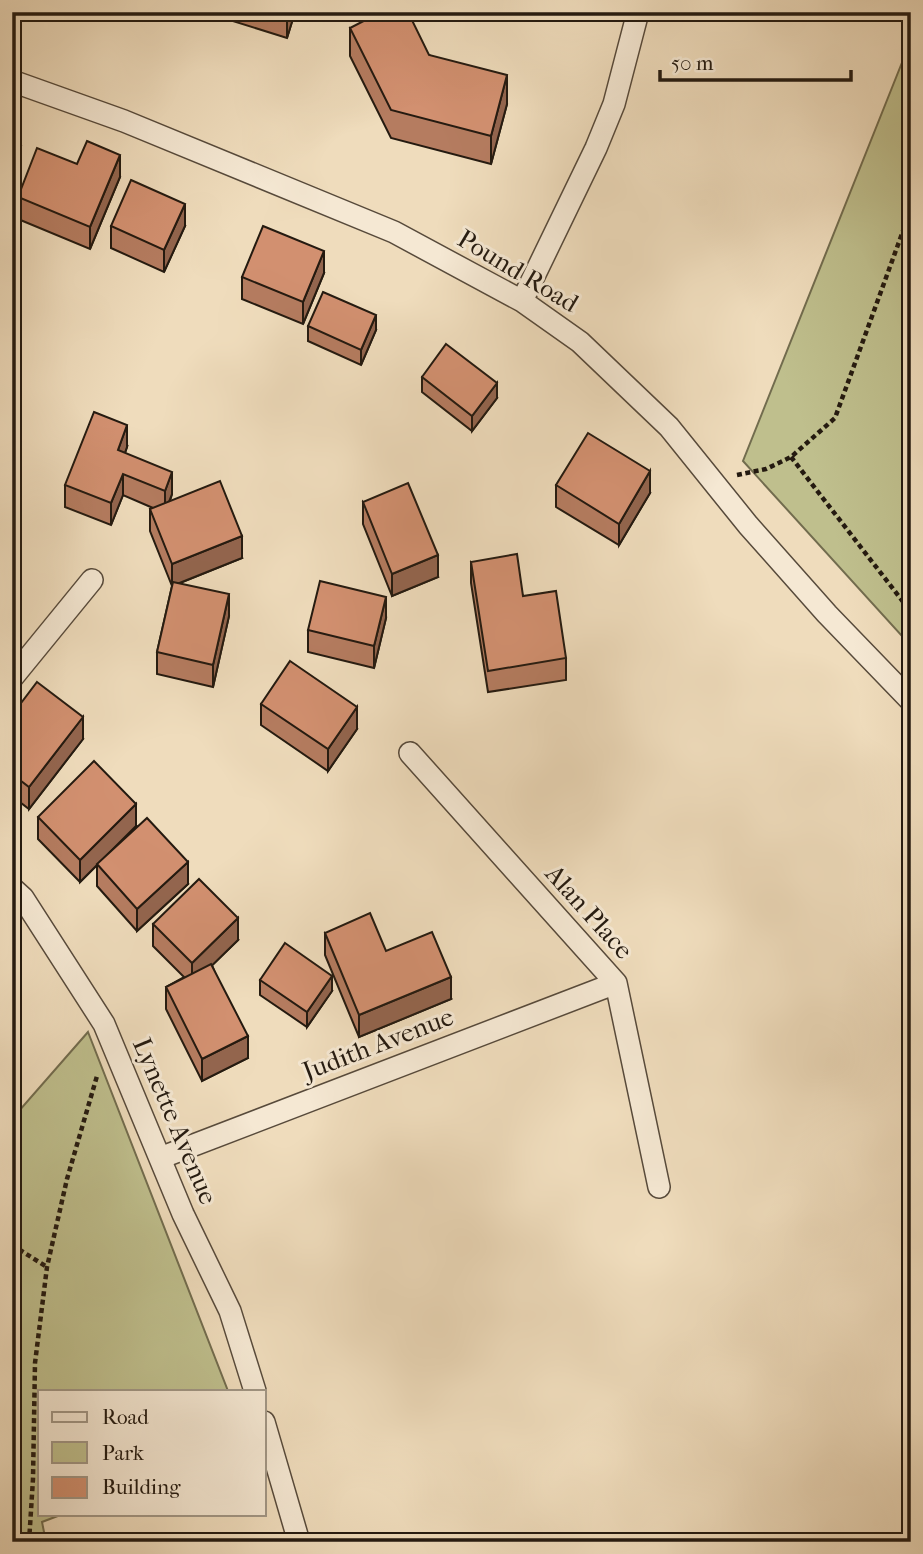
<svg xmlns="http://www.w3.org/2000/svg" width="923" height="1554" font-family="'IM FELL French Canon',serif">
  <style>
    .green { fill: #bfbf8d; stroke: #726c4e; stroke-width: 2 }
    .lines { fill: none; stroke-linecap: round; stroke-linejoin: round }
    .minor-casing { stroke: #574a3b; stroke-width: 24 }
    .path { stroke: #241a10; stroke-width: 4.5; stroke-dasharray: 5 3.5; stroke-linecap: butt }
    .minor { stroke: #f5e8d3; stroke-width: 21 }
    .wall { fill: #b57c60; stroke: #241a10; stroke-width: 2 }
    .shaded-wall { fill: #93654e; stroke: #241a10; stroke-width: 2 }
    .building { fill: #d29070; stroke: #241a10; stroke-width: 2 }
    .labels { text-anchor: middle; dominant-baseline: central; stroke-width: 6; stroke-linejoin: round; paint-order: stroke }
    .street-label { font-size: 26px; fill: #241a10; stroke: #f5e8d3 }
  </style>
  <rect width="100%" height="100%" fill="#efdcbc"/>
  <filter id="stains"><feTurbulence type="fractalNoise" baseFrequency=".00286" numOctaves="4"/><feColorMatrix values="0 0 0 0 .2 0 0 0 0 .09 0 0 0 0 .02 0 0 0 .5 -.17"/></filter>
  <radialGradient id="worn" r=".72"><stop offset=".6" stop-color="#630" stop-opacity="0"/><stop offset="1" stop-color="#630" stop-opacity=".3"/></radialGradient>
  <!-- green -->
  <path class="green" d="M911,40V646L743,461Z
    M88,1032L228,1391H40V1514H63L42,1522L46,1542H12V1115L19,1111Z"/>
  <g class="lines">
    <!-- minor casing -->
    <g class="minor-casing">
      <path id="minor" d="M12,81L124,121L394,232L522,301L580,342L669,427L748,525L827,614L911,701
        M522,301L596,148L614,104L638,12
        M12,678L92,580
        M410,753L616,983L659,1187
        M12,888L23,898L104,1024L183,1214L230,1311L255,1391
        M160,1158L616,983
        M264,1422L299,1542"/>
    </g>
    <!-- path -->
    <path class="path" d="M791,457L911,612
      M737,475L766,469L791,457L835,418L911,209
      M12,1245L47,1267
      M29,1542L33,1479L35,1363L47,1267L67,1179L97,1076"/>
    <!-- minor -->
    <use href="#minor" class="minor"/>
  </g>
  <!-- wall -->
  <path class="wall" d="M204,12H295L287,38Z
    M350,28L429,55L507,104L491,164L391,138L350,56Z
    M77,164L120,177L90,249L18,219V197Z
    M111,226H185L164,272L111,248Z
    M324,273L303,324L242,299V277Z
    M308,326L376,330L361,365L308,341Z
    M422,377L497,398L472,431L422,392Z
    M127,447L125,453L172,494L170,501L242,558L180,583L229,616L213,687L157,674V652L172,586L150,531V509L153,508L123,495L111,525L65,507V485Z
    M556,485L650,493L619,545L556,507Z
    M363,502L438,577L392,596L363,524Z
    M471,562L523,596L566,658V680L488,692L471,583Z
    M386,618L374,668L308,652V630Z
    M261,704L357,729L328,771L261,725Z
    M12,715L83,739L29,809L12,796Z
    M38,817L136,826L111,851L188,884L137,931L97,886V865L80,882L38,839Z
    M153,924L238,940L212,965L248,1058L202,1081L166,1009V987L184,977L153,946Z
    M325,933L451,999L359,1037L325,955Z
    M260,980L332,991L307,1027L260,995Z"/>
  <!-- shaded-wall -->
  <path class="shaded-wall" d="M287,12H295L287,38Z
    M507,75V104L491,164V136Z
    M21,146V168L12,194V172Z
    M120,155V177L90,249V227Z
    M185,204V226L164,272V250Z
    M324,251V273L303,324V302Z
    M376,315V330L361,365V350Z
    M497,383V398L472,431V416Z
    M127,425V447L118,472V450Z
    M650,471V493L619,545V524Z
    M172,472V494L165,512V491Z
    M123,474V495L111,525V503Z
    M242,536V558L172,586V564Z
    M438,555V577L392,596V574Z
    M229,594V616L213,687V665Z
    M386,597V618L374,668V646Z
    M357,707V729L328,771V749Z
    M83,717V739L29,809V787Z
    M136,804V826L80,882V860Z
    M188,862V884L137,931V909Z
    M238,918V940L192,985V963Z
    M332,976V991L307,1027V1012Z
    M451,977V999L359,1037V1015Z
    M248,1036V1058L202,1081V1059Z"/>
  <!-- building -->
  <path class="building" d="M381,12H408L429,55L507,75L491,136L391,110L350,28Z
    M87,141L120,155L90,227L18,197L37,148L77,164Z
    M12,143L21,146L12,172Z
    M131,180L185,204L164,250L111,226Z
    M263,226L324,251L303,302L242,277Z
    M323,292L376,315L361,350L308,326Z
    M446,344L497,383L472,416L422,377Z
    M94,412L127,425L118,450L172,472L165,491L123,474L111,503L65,485Z
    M588,433L650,471L619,524L556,485Z
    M220,481L242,536L172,564L150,509Z
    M408,483L438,555L392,574L363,502Z
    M517,554L523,596L556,591L566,658L488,671L471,562Z
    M320,581L386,597L374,646L308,630Z
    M173,582L229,594L213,665L157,652Z
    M290,661L357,707L328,749L261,704Z
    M37,682L83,717L29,787L12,774V715Z
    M94,761L136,804L80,860L38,817Z
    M147,818L188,862L137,909L97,864Z
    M199,879L238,918L192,963L153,924Z
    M370,913L386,951L432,932L451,977L359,1015L325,933Z
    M285,943L332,976L307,1012L260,980Z
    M211,964L248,1036L202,1059L166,987Z"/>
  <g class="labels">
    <!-- street labels -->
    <g class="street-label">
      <text transform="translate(518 271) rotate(31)">Pound Road</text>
      <text transform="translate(589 912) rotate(48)">Alan Place</text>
      <text transform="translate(378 1044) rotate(-21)">Judith Avenue</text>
      <text transform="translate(175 1121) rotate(67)">Lynette Avenue</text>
    </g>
  </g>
  <!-- margin -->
  <rect width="923" height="1554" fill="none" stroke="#efdcbc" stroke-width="42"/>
  <rect x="14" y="14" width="895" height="1526" fill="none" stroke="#241a10" stroke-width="3.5"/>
  <rect x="21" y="21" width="881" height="1512" fill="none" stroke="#241a10" stroke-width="2"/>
  <!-- legend -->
  <rect x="38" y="1390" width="228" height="126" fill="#f5e8d3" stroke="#a19685" stroke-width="2"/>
  <rect x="52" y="1412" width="35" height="10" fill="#f5e8d3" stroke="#a19685" stroke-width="2"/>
  <text x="102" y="1424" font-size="21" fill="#241a10">Road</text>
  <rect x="52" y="1442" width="35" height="21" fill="#bfbf8d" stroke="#a19685" stroke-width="2"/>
  <text x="102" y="1460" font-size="21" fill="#241a10">Park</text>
  <rect x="52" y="1477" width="35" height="21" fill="#d29070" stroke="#a19685" stroke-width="2"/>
  <text x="102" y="1494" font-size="21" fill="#241a10">Building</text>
  <!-- scale -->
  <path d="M660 70v10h191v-10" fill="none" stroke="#241a10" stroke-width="3.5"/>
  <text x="671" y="70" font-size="21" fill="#241a10" stroke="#f5e8d3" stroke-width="5" paint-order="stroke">50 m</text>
  <rect width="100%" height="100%" filter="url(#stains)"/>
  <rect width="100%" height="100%" fill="url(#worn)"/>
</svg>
